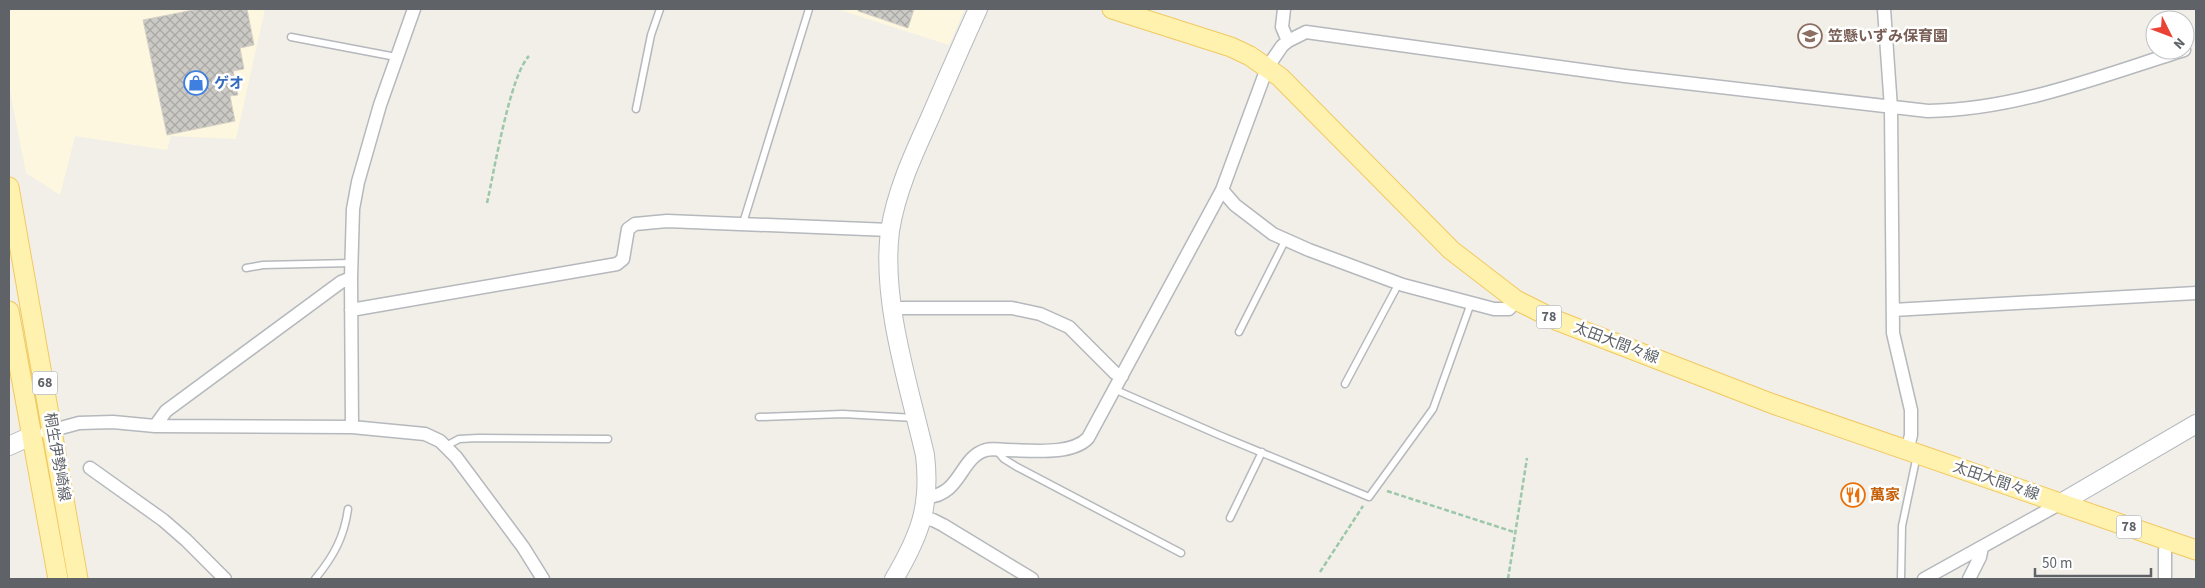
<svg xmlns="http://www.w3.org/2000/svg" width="2205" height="588" font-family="'Source Sans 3','Noto Sans JP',sans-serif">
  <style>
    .commercial { fill: #fef7e0 }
    .building { fill: url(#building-cross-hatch); stroke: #d6d1c6 }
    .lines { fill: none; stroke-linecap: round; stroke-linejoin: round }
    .lane-casing { stroke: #b5b8bc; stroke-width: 9 }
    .street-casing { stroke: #b5b8bc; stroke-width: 15 }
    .secondary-casing { stroke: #b6babf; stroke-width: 20 }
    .primary-casing { stroke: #f2c960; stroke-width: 21 }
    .path { stroke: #9cc7a9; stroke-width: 2.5; stroke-dasharray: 5 2.5; stroke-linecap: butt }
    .lane { stroke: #fff; stroke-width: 6 }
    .street { stroke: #fff; stroke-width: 12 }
    .secondary { stroke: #fff; stroke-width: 18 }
    .primary { stroke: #fff2af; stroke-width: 19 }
    .labels { text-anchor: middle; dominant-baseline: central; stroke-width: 5; stroke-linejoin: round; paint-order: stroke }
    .shield { fill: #fff; stroke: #8f9295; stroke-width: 1 }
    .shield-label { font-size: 14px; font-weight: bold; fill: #5f6368 }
    .education-label { font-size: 15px; font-weight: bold; fill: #785e54; stroke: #fff; text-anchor: start }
    .shop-label { font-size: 15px; font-weight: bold; fill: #366cbe; stroke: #fff; text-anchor: start }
    .street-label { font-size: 15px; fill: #5f6368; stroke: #fff }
    .food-label { font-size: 15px; font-weight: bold; fill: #c56008; stroke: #fff; text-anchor: start }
  </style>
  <defs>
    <pattern id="building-cross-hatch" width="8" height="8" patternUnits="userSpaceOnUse" patternTransform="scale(1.25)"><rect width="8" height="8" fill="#cccac5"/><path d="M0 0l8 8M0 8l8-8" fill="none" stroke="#a9a8a4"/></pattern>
  </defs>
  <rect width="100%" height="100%" fill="#f1efe8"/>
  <!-- commercial -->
  <path class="commercial" d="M9,9H265L236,139L171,136L167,150L75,136L60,195L26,173L9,86Z
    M837,9H965L949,45Z"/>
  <!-- building -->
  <path class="building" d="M198,9H247L254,45L240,48L244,69L233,71L238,95L230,96L235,121L167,135L143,20Z
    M858,9H914L908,28L858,11Z"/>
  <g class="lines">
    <!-- lane casing -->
    <g class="lane-casing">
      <path id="lane" d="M291,37L396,57
        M636,109L651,35L660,9
        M743,223L809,9
        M246,268L263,265L351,263
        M1239,332L1286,239
        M1345,384L1399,283
        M1116,390L1219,435L1369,497L1433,409L1471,303
        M759,417L843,414L915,418
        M446,446L459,439L478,438L608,439
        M997,451L1004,459L1017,467L1181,553
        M1230,518L1262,452
        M315,579C333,557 344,538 348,509
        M1901,579L1902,526L1917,455"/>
    </g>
    <!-- street casing -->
    <g class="street-casing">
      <path id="street" d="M1284,9L1282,27L1288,41
        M1884,9L1891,108L1893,333L1911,410V435L1907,451
        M1222,190L1235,205L1273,234L1309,250L1403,285L1494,309H1509L1516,300
        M891,308H1012L1040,314L1069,327L1115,373L1122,376
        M351,310L617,264L623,259L628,229L635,224L667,221L890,230
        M1893,310L2196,293
        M155,426L166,411L341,282L351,278
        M352,427L351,278L353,209L358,182L380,105L414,9
        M46,432L79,423L113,422L155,426L352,427L425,434L440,441L456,457L523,547L543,579
        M90,468L163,520L186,540L225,579
        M927,497C961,495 960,457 986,450C992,448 1000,450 1006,450C1029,450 1071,456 1088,438L1222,190L1267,68L1282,46L1288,41L1306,32L1625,76L1928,111C2016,110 2101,76 2184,50
        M923,518L933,520L943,525L1032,579
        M1924,579L2061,503
        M1969,579L1980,557L1982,547
        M2165,579V550L2169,541"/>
    </g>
    <!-- secondary casing -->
    <g class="secondary-casing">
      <path id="secondary" d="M9,446L31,436
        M2061,503L2196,424
        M894,579C920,535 931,506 925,455C909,386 881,301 890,231C896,192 913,155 929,120C945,83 961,46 978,9"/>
    </g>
    <!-- primary casing -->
    <g class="primary-casing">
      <path id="primary" d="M1112,9L1231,47L1250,56L1280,77L1451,250L1516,300L1558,321L1773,404L2196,550
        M9,187L78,579
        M9,311L58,579"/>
    </g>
    <!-- path -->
    <path class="path" d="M487,203C494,172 510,75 529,56
      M1387,491L1514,532
      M1320,572L1363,506
      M1508,579L1527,458"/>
    <!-- lane -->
    <use href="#lane" class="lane"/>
    <!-- street -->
    <use href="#street" class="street"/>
    <!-- secondary -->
    <use href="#secondary" class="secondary"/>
    <!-- primary -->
    <use href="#primary" class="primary"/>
  </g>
  <!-- icons -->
  <defs>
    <g id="school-ring" transform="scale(1.25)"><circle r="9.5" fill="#fff" stroke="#8d6e63" stroke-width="1.5"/><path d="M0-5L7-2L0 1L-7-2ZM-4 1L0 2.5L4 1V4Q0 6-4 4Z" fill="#8d6e63"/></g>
    <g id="shop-ring" transform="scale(1.25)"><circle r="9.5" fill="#fff" stroke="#3f7fe0" stroke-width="1.5"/><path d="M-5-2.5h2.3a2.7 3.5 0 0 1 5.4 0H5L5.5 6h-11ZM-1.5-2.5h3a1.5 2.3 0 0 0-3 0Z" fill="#3f7fe0"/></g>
    <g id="restaurant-ring" transform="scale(1.25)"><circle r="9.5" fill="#fff" stroke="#e8710a" stroke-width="1.5"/><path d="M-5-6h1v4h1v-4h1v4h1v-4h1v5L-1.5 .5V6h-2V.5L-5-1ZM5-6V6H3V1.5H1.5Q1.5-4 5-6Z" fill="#e8710a"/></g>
  </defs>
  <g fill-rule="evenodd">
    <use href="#school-ring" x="1810" y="36"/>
    <use href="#shop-ring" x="196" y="83"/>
    <use href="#restaurant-ring" x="1853" y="495"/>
  </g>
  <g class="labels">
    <!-- shield labels -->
    <g class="shield">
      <rect x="1536.5" y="305.5" width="25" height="23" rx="4"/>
      <rect x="32.5" y="371.5" width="25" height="23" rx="4"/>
      <rect x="2116.5" y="515.5" width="25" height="23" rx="4"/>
    </g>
    <g class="shield-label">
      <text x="1549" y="317">78</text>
      <text x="45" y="383">68</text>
      <text x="2129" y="527">78</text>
    </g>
    <!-- education labels -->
    <g class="education-label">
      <text x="1828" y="36">笠懸いずみ保育園</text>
    </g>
    <!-- shop labels -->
    <g class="shop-label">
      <text x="214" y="83">ゲオ</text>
    </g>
    <!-- street labels -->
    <g class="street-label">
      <text transform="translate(1616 343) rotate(21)">太田大間々線</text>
      <text transform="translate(57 457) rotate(80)">桐生伊勢崎線</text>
      <text transform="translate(1996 481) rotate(19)">太田大間々線</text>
    </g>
    <!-- food labels -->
    <g class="food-label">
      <text x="1870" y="495">萬家</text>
    </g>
  </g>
  <!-- border -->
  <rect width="2205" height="588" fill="none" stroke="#5f6368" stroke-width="20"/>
  <!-- north arrow -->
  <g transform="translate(2170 35) rotate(132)"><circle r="24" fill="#ffffff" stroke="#bfc1c3"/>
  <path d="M0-4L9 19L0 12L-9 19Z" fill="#ea4335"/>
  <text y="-8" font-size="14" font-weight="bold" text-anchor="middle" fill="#5f6368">N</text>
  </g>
  <!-- scale -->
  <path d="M2035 568v8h116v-8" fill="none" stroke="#5f6368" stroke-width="2.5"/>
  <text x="2042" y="568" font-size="15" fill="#5f6368" stroke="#ffffff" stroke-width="4" paint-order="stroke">50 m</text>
</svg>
